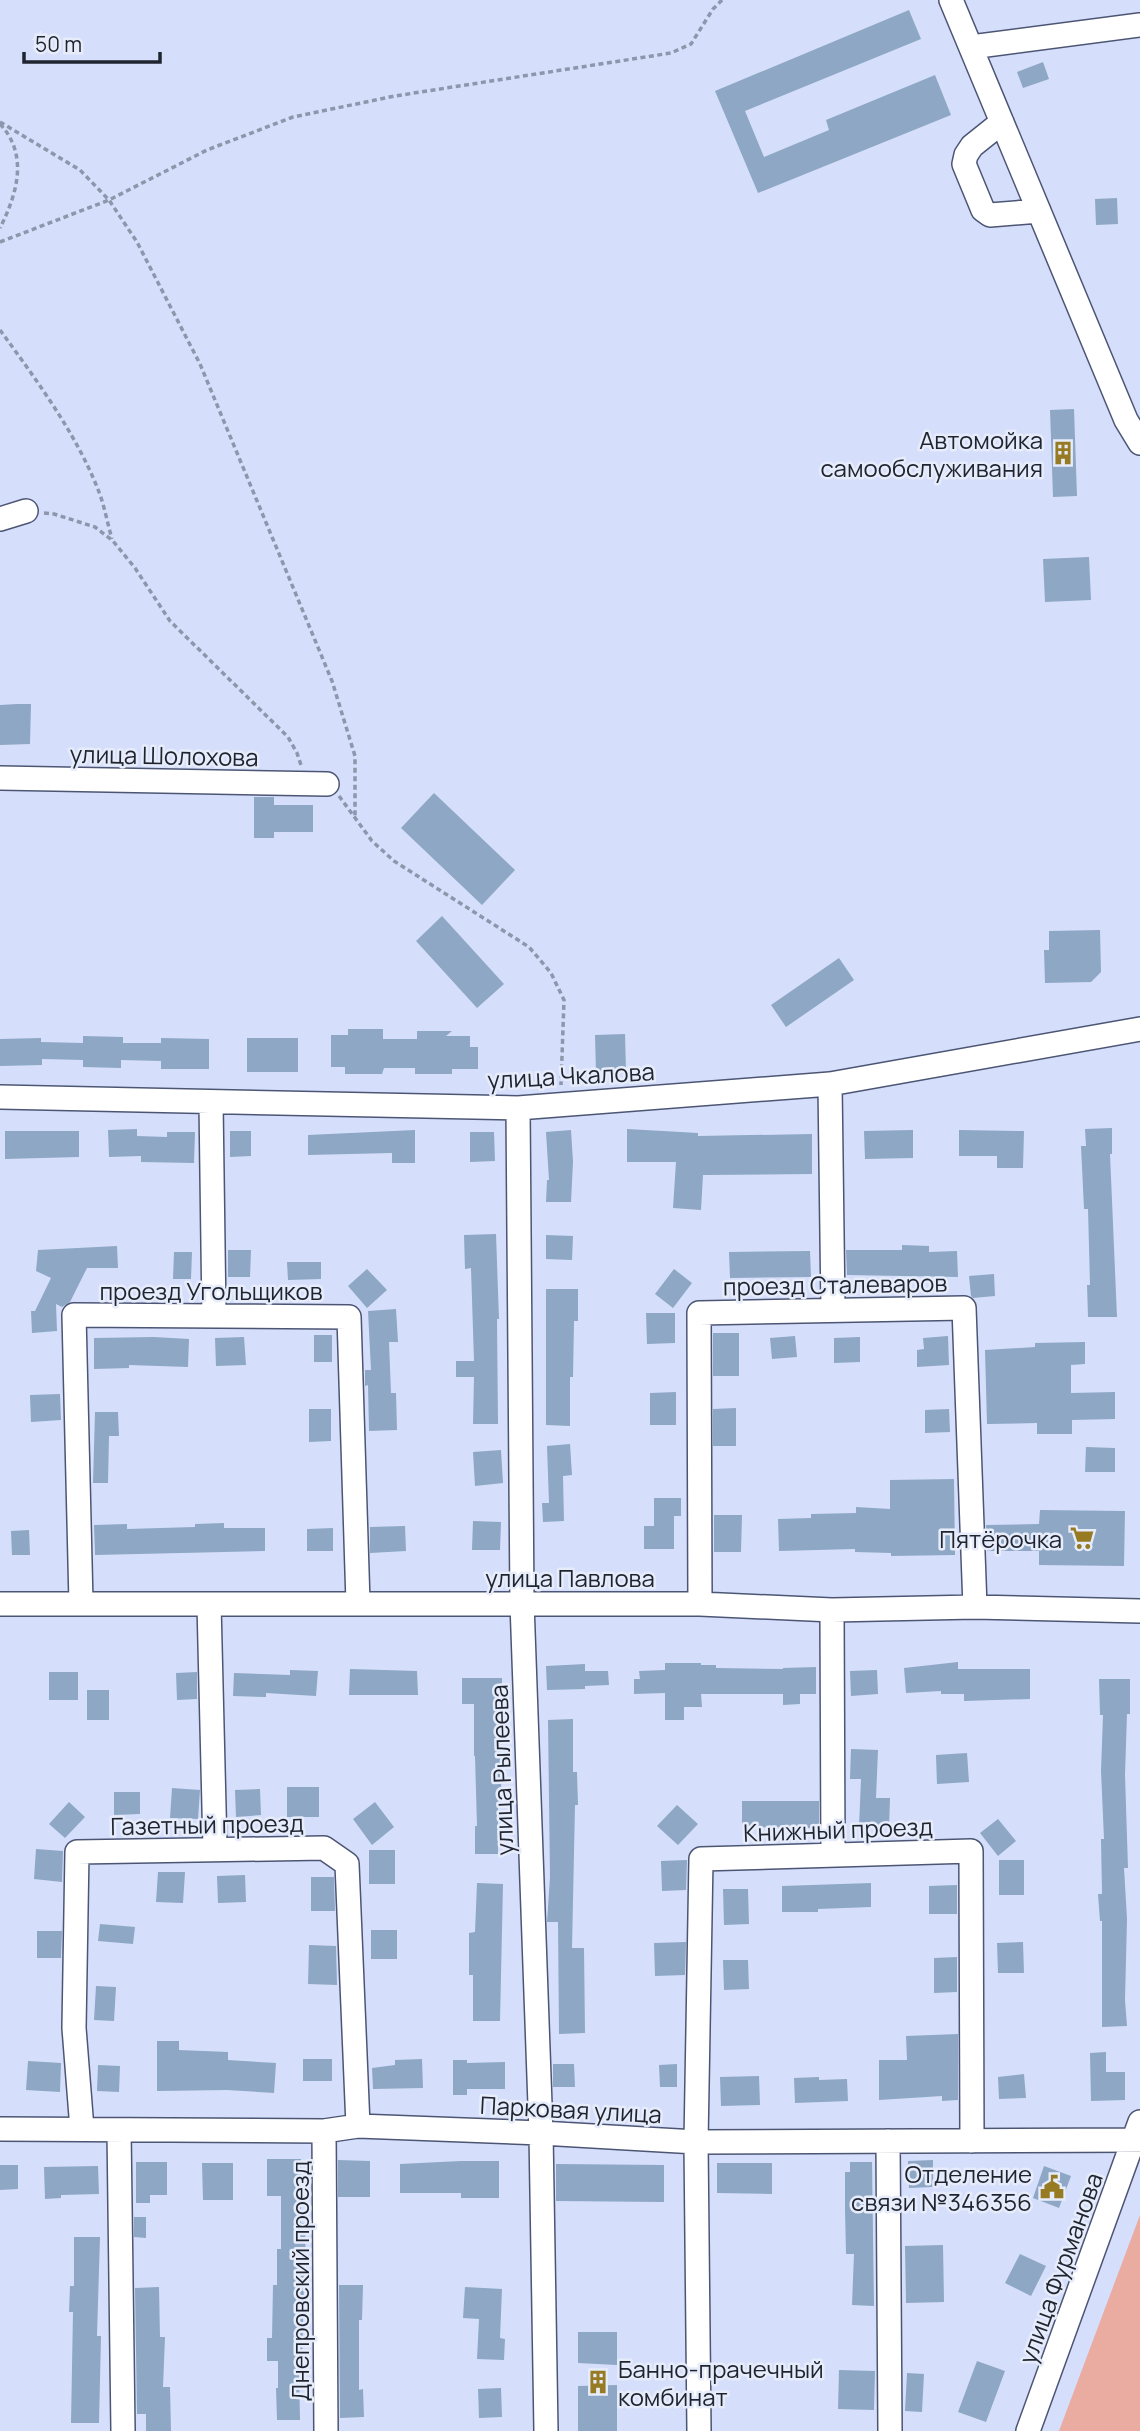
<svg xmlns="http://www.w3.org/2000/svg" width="1140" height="2431" font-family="Manrope,sans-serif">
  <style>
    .green { fill: #eaaca1 }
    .building { fill: #8da7c4 }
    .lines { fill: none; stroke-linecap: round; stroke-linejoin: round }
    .minor-casing { stroke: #4c5674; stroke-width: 26 }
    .path { stroke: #8e96ac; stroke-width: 3.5; stroke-dasharray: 5 3.5; stroke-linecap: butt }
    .minor { stroke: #fff; stroke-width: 23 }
    .labels { text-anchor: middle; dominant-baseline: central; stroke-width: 5; stroke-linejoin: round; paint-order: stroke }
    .poi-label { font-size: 24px; fill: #1f2431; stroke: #e7ecfb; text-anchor: end }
    .street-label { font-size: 24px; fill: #1f2431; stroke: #e7ecfb }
  </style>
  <rect width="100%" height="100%" fill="#d5dffb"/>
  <!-- green -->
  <path class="green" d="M1140,2215V2431H1059Z"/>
  <!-- building -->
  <path class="building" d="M909,10L921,39L745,111L764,157L829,130L826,120L935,75L951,115L758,193L715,91Z
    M1043,62L1049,79L1023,88L1017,72Z
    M1117,198L1118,224L1096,225L1095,199Z
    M1074,409L1077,496L1053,497L1050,410Z
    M1089,557L1091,600L1045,602L1043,559Z
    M17,704H31L30,744L0,745V705Z
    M434,793L515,870L482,905L401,828Z
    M254,797H274V805H313V832H274V838H254Z
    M442,916L504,984L477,1008L416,941Z
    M1100,930L1101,972L1091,982L1045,983L1044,950H1049V931Z
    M839,958L854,980L786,1027L771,1005Z
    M348,1029H383V1039H417V1031H452L446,1036H470V1047H478V1069H452V1074H415V1068H384L382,1074H345V1067H331V1035H348Z
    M625,1034L626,1071L596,1072L595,1035Z
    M83,1036L123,1037V1043H161V1038L209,1039V1069H161V1061L121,1060V1068L83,1067V1060L42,1059V1065L0,1066V1039L41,1038V1042L83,1043Z
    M247,1038H298V1072H247Z
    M1112,1128V1154H1110L1117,1317H1088L1087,1285H1090L1088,1209H1084L1081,1146H1086L1085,1129Z
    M137,1129V1136L167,1137V1132H195L194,1163L141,1162V1156L109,1157L108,1130Z
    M627,1129L698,1133V1136L812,1134V1174L703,1175L701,1210L673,1208L676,1162H627Z
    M415,1130V1163H392V1153L308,1155V1135Z
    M571,1130L573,1162L571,1202H546L547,1180H549L546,1132Z
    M913,1130V1158L865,1159L864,1131Z
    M959,1130L1024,1131L1023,1168H997V1156H959Z
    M5,1131H79V1157L5,1159Z
    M230,1131H251V1156L230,1157Z
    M470,1132H494L495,1161L470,1162Z
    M496,1234L499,1319H497L498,1424H473L474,1377H456V1361H474L471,1268L465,1269L464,1235Z
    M546,1235L573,1236L572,1260L546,1259Z
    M902,1245L929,1246V1252L957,1251L958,1277L847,1275L846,1250H902Z
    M117,1246L118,1268H87L70,1302L62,1307L56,1304L57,1331L32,1333L31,1311H35L51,1278L36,1271L38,1250Z
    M228,1250H251L250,1277H228Z
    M810,1251L811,1277L730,1278L729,1252Z
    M174,1252H192L191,1279H173Z
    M287,1262H321V1279L288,1280Z
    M367,1269L387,1290L367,1308L348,1286Z
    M674,1269L692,1283L673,1308L655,1294Z
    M994,1274L995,1296L973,1298L971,1296L969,1276Z
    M546,1289H578V1321H574L573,1377H570V1426L546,1425Z
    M396,1309L398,1342H389L391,1393H396L397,1430L369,1431L368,1385L365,1386V1370H371L368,1311Z
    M646,1313H675V1343L647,1344Z
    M713,1333H739V1376H713Z
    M314,1335H332V1362H314Z
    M795,1336L797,1357L772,1359L770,1338Z
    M948,1336L949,1365L917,1367V1350L924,1349L923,1338Z
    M154,1337L189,1339L188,1367L129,1365V1368L94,1369V1338Z
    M244,1337L246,1365L216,1366L215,1338Z
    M860,1337V1362L834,1363V1338Z
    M1085,1342V1364L1071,1365V1393L1115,1392V1419L1072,1420V1434H1037V1423L987,1424L985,1350L1035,1347V1343Z
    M676,1392V1425H650V1393Z
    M60,1394L61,1420L31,1422L30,1395Z
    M736,1408V1446H713V1409Z
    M309,1409H331V1441L309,1442Z
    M949,1409L950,1432L925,1433V1410Z
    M95,1412H118L119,1436H109L108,1483H93Z
    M570,1444L572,1475L563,1476L564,1521L543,1522L542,1503H549L547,1446Z
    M1086,1447L1115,1448V1472H1085Z
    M501,1450L503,1483L475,1486L473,1452Z
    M954,1479L955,1555L891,1556V1553L855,1552V1549L779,1551L778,1519L811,1518V1514L856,1513V1507L890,1509V1480Z
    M654,1498H681V1516H674V1549H644V1526H654Z
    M1040,1510L1125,1511L1124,1566L1039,1565V1551H987L986,1525L1039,1524Z
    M714,1515H742L741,1552H714Z
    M473,1521L501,1522L500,1550H472Z
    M224,1523V1528H265V1551L95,1555L94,1525L127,1524V1529L195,1527V1524Z
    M405,1526L406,1551L370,1553V1527Z
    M333,1528V1551H307V1529Z
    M29,1530L30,1555H12L11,1531Z
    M958,1662V1669H1030V1699L964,1701V1694H941V1691L906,1693L904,1668Z
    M665,1663H701V1665H716V1668L783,1669V1668L816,1667V1694H800V1704L783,1705V1694H701L702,1707H684V1720H665V1693L634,1694V1679H640L639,1671L665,1670Z
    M585,1664V1671H608L609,1685L585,1686V1689L547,1690L546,1666Z
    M350,1669L417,1671L418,1695H349Z
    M290,1670L318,1671L316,1696L266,1693V1697L233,1696L234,1673L290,1675Z
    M877,1670L878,1694L851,1696L850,1671Z
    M49,1672H78V1700H49Z
    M197,1672V1699L177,1700L176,1673Z
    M462,1678H502L501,1805H498V1854H475V1826H477L475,1756H474V1704H462Z
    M1099,1679H1130V1714H1127L1125,1775L1128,1868H1124L1127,1919L1125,2000L1127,2026L1102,2027V1921H1100L1098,1894H1102L1101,1839H1104L1101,1771L1103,1715H1100Z
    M87,1690H109V1720H87Z
    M573,1719V1772H577L578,1805H575L572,1948H584L585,2033L559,2034L558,1922H547L550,1877L548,1720Z
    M851,1749L878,1750L876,1798H890L889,1828L859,1827L861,1779H850Z
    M967,1753L969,1782L937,1784L936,1755Z
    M287,1787H319V1817H287Z
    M172,1788L200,1790L198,1819L170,1818Z
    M260,1789L261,1815L236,1817L235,1790Z
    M114,1792H140V1814L114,1815Z
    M742,1801H819V1828L742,1827Z
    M69,1802L85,1817L65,1838L49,1824Z
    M375,1802L394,1827L372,1845L353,1819Z
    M677,1805L698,1824L678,1845L657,1826Z
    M998,1819L1016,1841L998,1856L980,1833Z
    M36,1849L63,1851L62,1882L34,1879Z
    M369,1850H395V1884H369Z
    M687,1860L686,1890L662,1891L661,1861Z
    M999,1860H1024V1895H999Z
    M158,1872H185L183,1903L156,1902Z
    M245,1875L246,1902L218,1903L217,1876Z
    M311,1877H334L335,1911H311Z
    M477,1883L503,1884L500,2021H473V1975H469V1933L475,1932Z
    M871,1883V1907L818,1909V1912H782V1886Z
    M957,1885V1914H929V1886Z
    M723,1889H748L749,1924L724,1925Z
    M100,1924L135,1927L133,1944L98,1941Z
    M371,1930H397V1959H371Z
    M37,1931H62L61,1958H37Z
    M686,1942L685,1975L655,1976L654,1943Z
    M1023,1942L1024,1973H998L997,1943Z
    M309,1945L336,1946L337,1985L308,1984Z
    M957,1957V1992L934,1993V1958Z
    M723,1960H748L749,1989L724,1990Z
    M96,1986L116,1987L114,2021L94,2020Z
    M958,2034V2100L942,2101V2096L879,2100V2060H907L906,2036Z
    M157,2041H179V2050L228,2052V2060L276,2063L274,2093L227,2090L157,2091Z
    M1106,2052V2072H1125V2100L1091,2101L1090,2053Z
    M303,2059H332V2081H303Z
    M422,2059L423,2088L373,2089L372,2068L395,2065V2060Z
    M453,2060H467V2063L505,2062V2089H467V2095H453Z
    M28,2061L61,2063L60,2092L26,2090Z
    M553,2064H574L575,2087H553Z
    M677,2064V2087H660L659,2065Z
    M98,2065L120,2066L119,2092L97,2091Z
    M1024,2074L1026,2098L999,2099L998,2077Z
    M759,2076L760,2105L721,2106L720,2077Z
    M819,2077V2080L847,2079L848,2101L795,2103L794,2078Z
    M267,2159H301V2223H305L306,2278H304L302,2368H299L300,2420H277L276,2388H278V2361H267V2338H272L273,2285H277V2249H281V2196H267Z
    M338,2160L370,2161V2197H338Z
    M933,2160V2187L909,2188L908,2161Z
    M461,2161H499V2198H461V2193H400V2164Z
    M136,2162H167V2195H150V2203H136Z
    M850,2162H872L874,2306L852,2305L854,2254H846L845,2210V2172H850Z
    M202,2163H233V2200H203Z
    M717,2163H772V2194L717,2193Z
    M556,2164L664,2165V2202L556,2201Z
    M0,2165H18V2189L0,2190Z
    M98,2166L99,2194L61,2195V2198L45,2199L44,2167Z
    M1044,2166L1071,2176L1059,2208L1033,2198Z
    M134,2217H146V2238L134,2237Z
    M74,2237H100L97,2336H101L99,2423H71L73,2312H69L70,2286H74Z
    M943,2245L944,2302L906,2303L905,2246Z
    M1020,2254L1046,2266L1031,2296L1005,2283Z
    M339,2285H363L362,2320H359V2390L363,2389L364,2417L340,2418Z
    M159,2287L160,2337H165L163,2387H170L171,2431H146V2414H137L135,2288Z
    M465,2287L502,2289L500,2338L505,2339L504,2360L477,2359L479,2319L463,2318Z
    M578,2332H617V2365L578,2363Z
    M977,2361L1005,2371L986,2422L958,2412Z
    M839,2370L875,2371L874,2410L838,2409Z
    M907,2373L924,2374L922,2412L905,2411Z
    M617,2385V2431H578V2386Z
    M501,2388L502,2417L479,2418L478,2389Z"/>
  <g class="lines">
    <!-- minor casing -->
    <g class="minor-casing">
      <path id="minor" d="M951,0L1126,420L1140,443
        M971,47L1140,25
        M1002,122L972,146L966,155L964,164L983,210L990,215L1039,211
        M0,519L26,511
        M0,778L327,784
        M830,1084L833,1310
        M0,1097L518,1108L830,1084L1140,1029
        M211,1103L214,1316
        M518,1108L522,1603L541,2133L546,2431
        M81,1603L74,1315L349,1317L358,1603
        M0,1604H700L832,1610L975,1607L1140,1611
        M209,1604L215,1848
        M700,1604L699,1313L964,1308L975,1607
        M832,1610L833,1855
        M0,2129L324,2131L358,2126L541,2133L696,2142L1140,2140
        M82,2129L74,2028L77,1852L324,1848L347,1864L358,2126
        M119,2130L123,2431
        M324,2131L326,2431
        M888,2141L890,2431
        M699,2431L696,2142L701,1859L971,1851L972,2141
        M1028,2431L1140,2122"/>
    </g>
    <!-- path -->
    <path class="path" d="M0,122L80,170L109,200L137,242L200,364L332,681L355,756V817
      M0,124C29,155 17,194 0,228
      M0,242L109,200L207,150L293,117L395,96L671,53L691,44L713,9L722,0
      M0,330C35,378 75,432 97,487C104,503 107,522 112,539
      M44,513L54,514L95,527L113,541L135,568L170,621L288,737L297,753L301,765
      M339,796L372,841L394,861L529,947L551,973L564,1000L561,1085"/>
    <!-- minor -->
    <use href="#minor" class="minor"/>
  </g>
  <!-- icons -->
  <defs>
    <g id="building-bare" transform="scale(1.89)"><path d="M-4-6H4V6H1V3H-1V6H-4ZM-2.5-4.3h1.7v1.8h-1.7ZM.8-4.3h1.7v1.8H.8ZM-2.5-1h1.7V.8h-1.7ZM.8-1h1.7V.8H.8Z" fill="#977b23" stroke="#e7ecfb" stroke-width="2.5" paint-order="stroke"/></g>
    <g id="supermarket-bare" transform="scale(1.89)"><path d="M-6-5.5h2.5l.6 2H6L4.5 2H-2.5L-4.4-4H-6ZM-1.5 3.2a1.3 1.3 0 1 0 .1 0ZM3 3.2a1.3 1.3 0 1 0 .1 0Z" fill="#977b23" stroke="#e7ecfb" stroke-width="2.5" paint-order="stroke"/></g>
    <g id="civic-bare" transform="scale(1.89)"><path d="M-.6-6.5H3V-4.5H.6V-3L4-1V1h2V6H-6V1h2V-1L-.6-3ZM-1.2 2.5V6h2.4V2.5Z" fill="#977b23" stroke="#e7ecfb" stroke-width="2.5" paint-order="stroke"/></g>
  </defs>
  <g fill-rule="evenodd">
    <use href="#building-bare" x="1063" y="453"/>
    <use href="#supermarket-bare" x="1082" y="1538"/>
    <use href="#civic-bare" x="1052" y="2187"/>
    <use href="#building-bare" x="598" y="2382"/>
  </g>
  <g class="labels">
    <!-- poi labels -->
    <g class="poi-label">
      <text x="1043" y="439">Автомойка<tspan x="1043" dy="28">самообслуживания</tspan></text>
      <text x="1062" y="1538">Пятёрочка</text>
      <text x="1032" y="2173">Отделение<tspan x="1032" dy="28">связи №346356</tspan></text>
      <text x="618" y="2368" text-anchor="start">Банно-прачечный<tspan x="618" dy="28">комбинат</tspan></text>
    </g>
    <!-- street labels -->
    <g class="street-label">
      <text transform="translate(164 755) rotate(1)">улица Шолохова</text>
      <text transform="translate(571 1075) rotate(-3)">улица Чкалова</text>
      <text transform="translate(835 1284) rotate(-1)">проезд Сталеваров</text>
      <text x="211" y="1290">проезд Угольщиков</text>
      <text x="570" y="1577">улица Павлова</text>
      <text transform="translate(501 1770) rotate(-92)">улица Рылеева</text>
      <text transform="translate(207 1824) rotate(-1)">Газетный проезд</text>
      <text transform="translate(838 1829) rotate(-2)">Книжный проезд</text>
      <text transform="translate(571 2109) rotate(3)">Парковая улица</text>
      <text transform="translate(1060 2268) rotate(-70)">улица Фурманова</text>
      <text transform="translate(299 2281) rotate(-90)">Днепровский проезд</text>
    </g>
  </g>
  <!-- scale -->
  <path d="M24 52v10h136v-10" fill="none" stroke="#1f2431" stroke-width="3.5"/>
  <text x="35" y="52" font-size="21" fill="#1f2431" stroke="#e7ecfb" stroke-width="5" paint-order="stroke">50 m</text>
</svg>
